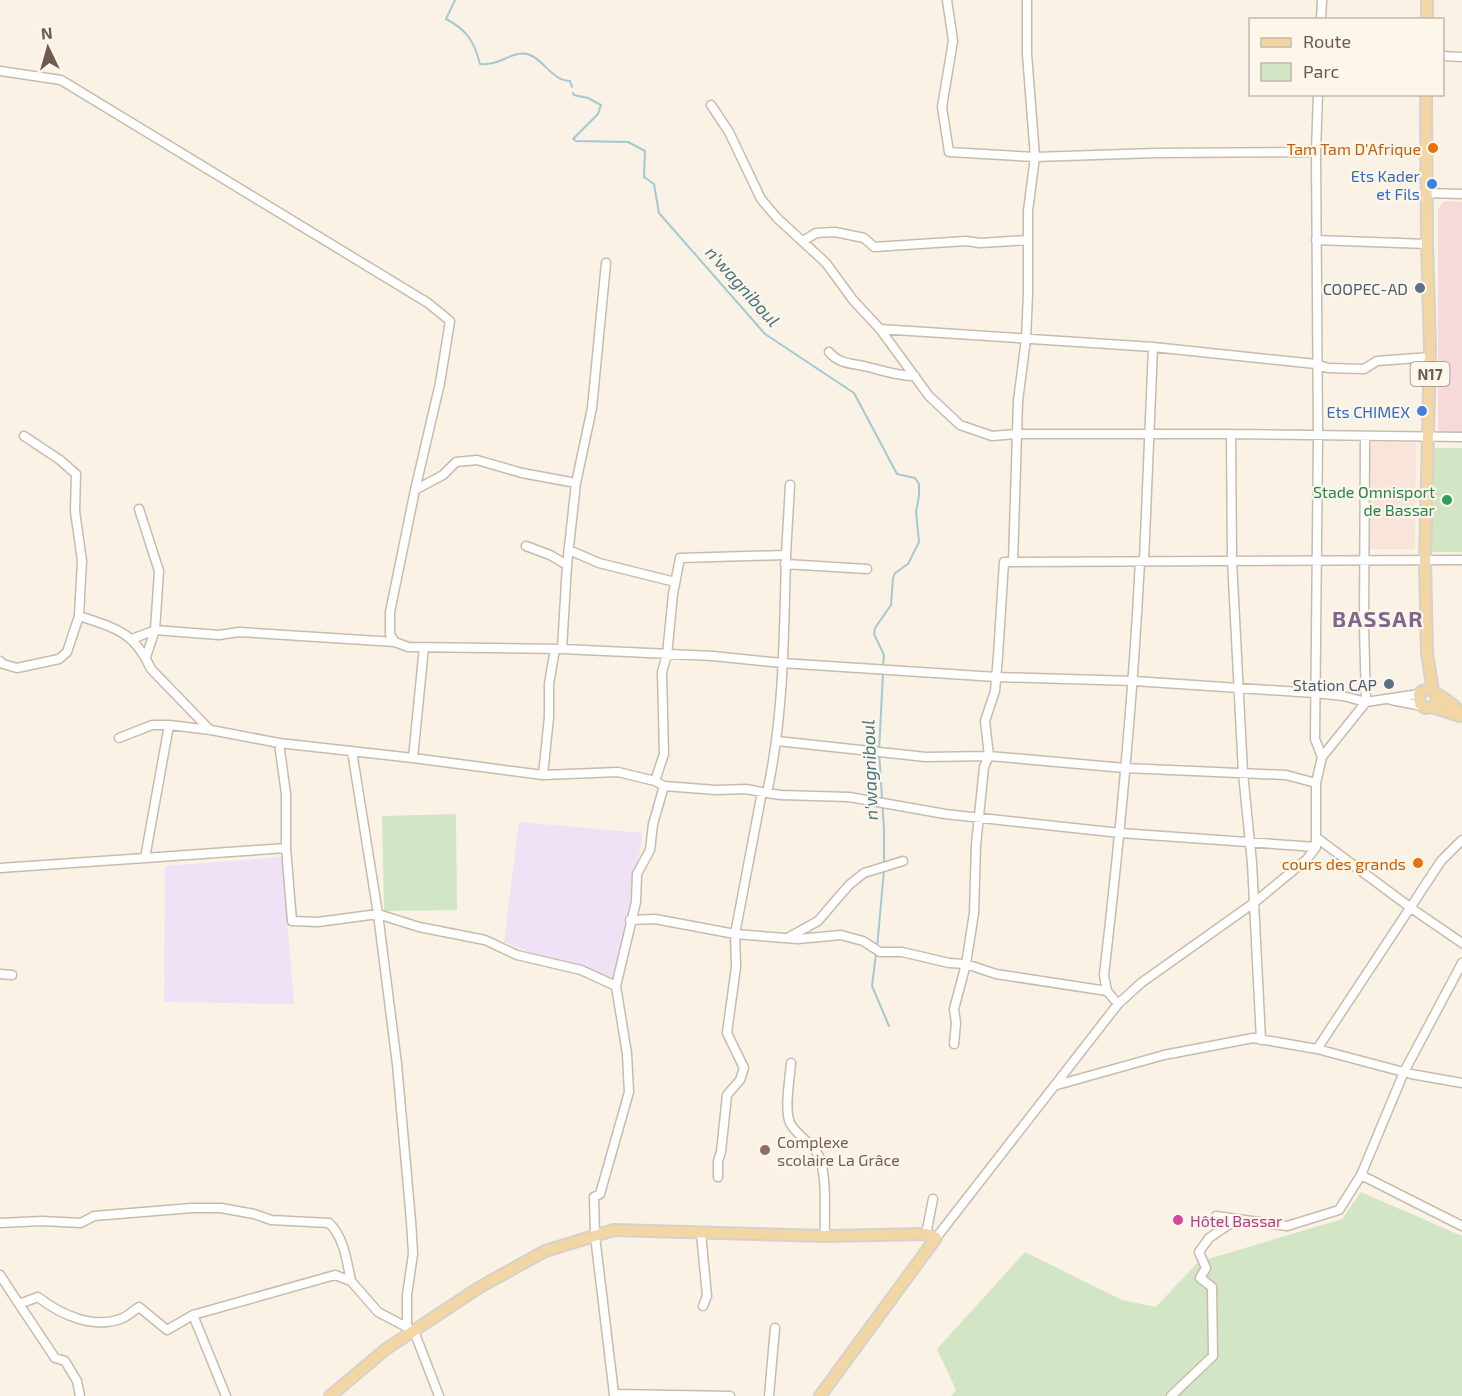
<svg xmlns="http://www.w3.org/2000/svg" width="1462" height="1396" font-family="'Exo 2',sans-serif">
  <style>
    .commercial { fill: #f9e4da }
    .education { fill: #efe2f6 }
    .medical { fill: #f7d9dc }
    .green { fill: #d2e6c5 }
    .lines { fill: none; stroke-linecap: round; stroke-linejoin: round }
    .stream { stroke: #a3cad2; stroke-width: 2 }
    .minor-casing { stroke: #cabaac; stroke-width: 11 }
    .major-casing { stroke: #d7d1cd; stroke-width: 14 }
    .minor { stroke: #fff; stroke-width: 8 }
    .major { stroke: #f2d7a4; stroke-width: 10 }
    .food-dot { fill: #e8710a; stroke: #fdf6eb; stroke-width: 2 }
    .shop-dot { fill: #3f7fe0; stroke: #fdf6eb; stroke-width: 2 }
    .service-dot { fill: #5c6f8a; stroke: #fdf6eb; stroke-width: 2 }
    .leisure-dot { fill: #2e9e5b; stroke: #fdf6eb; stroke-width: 2 }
    .education-dot { fill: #8d6e63; stroke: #fdf6eb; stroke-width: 2 }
    .hotel-dot { fill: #d1479c; stroke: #fdf6eb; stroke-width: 2 }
    .labels { text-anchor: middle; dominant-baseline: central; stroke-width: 4.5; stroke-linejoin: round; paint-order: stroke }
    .shield { fill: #fdf6eb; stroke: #9a897c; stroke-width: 1.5 }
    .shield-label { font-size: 15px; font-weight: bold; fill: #705a4d }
    .food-label { font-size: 16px; fill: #c56008; stroke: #fdf6eb; text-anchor: end }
    .shop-label { font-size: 16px; fill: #366cbe; stroke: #fdf6eb; text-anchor: end }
    .service-label { font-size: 16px; fill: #4e5e75; stroke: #fdf6eb; text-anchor: end }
    .leisure-label { font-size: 16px; fill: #27864d; stroke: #fdf6eb; text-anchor: end }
    .education-label { font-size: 16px; fill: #785e54; stroke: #fdf6eb; text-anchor: start }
    .hotel-label { font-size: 16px; fill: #b23c85; stroke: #fdf6eb; text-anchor: start }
    .water-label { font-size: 18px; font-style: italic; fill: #497781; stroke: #fdf6eb }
    .district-label { font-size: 22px; font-weight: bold; letter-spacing: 1.5px; fill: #80658c; stroke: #fdf6eb }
  </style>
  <rect width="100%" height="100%" fill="#faf2e5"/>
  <!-- commercial -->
  <path class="commercial" d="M1370,442L1416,443L1415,549H1369Z"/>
  <!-- education -->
  <path class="education" d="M519,822L643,833L616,986L504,942Z
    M282,857L294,1004L164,1002L165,866Z"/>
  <!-- medical -->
  <path class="medical" d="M1445,201L1462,202V436H1443L1438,430V209Z"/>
  <!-- green -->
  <path class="green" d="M1435,448H1462V552H1430Z
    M456,814L457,910L384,911L382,816Z
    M1361,1192L1462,1236V1396H951L956,1390L937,1349L1025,1252L1122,1300L1156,1307L1198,1262L1342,1219Z"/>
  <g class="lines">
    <!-- stream -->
    <path class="stream" d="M455,0L446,19C467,30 474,41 480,64C500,66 511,51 527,54C539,56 549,74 561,79C564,81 567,80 570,81L572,87
      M573,93L574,95L588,98L601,105L598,114L573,139L576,141L628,142L645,151L644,177L654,184L659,213L765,334L854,393L897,474L915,478L919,484V496L916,512L919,542L908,564L895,573L893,578L891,605L875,628L874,634L884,655L883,667
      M883,673L879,751L884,829V865
      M877,948L884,870
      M876,954L872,986L889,1026"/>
    <!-- minor casing -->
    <g class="minor-casing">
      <path id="minor" d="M947,0L953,41L942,107L949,152L1035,157L1155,153L1316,152
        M1321,20L1322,0
        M1442,56L1462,57
        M0,71L61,80L428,303L450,321L440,383L415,490L390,612V634L395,642L408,647L562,649L713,656L782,663L996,677L1134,681L1315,693L1343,696L1366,702L1364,627L1365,437
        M1318,94L1316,152L1318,437L1315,739L1322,757
        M711,105L729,132L761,199L777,218L826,263L853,300L880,329L929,396L960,425L992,436L1016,434H1231L1462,437
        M1426,193L1462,194
        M1316,240L1427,244
        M803,241L816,233L835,232L864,238L874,247L966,241L980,243L1028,240
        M880,329L1153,347L1316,364L1328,368L1364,369L1377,361L1430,357
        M829,352C840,365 853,363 868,367C884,371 898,376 915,376
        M1231,434L1232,560L1243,773L1252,863L1261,1040
        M24,436L60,460L76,474L75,511L82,561L79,616
        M415,490L443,475L456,462L477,460L522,473L576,483
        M139,509L159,571L155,630L146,657
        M526,546L550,555L567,565
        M569,550L599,563L675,582
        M786,555L790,485
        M1144,561L1153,347
        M1013,562L1018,401L1026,339L1028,294V211L1035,157L1027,54V0
        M785,564L867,569
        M132,639L155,630L219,635L239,632L395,642
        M424,647L413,758L543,775L618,772L655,781L664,786L716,790L746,789L767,793
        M562,649L567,565L576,483L592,408L606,263
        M0,661L3,664L17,668L59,659L67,652L79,616C115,628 134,631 151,669L210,730
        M1391,700L1422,706
        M119,738L152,725H169L211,730L279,743L413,758
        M777,741L926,757L989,756L1125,768L1286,775L1316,783
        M543,775L549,717V684L555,649
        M655,781L664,754L662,672L667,655L673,594L680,558L786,555C784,635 784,715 767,793L781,795L849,797L945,814L1120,833L1316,847
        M664,786L653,824L650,850L637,874L636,902L616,986L627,1054L629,1092L600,1194L594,1197L595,1236L614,1394L730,1396
        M1317,838L1411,908L1462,943
        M286,848L292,921L318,922L378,914L352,751
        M145,858L286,848V794L279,743
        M0,868L145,858L169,725
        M630,920L655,919L735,934L798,939L841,935L863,941L880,952H902L949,963L966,964L996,974L1107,991
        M789,937L818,921L849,885L864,873L903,861
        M0,974L12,975
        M1118,1004L1107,991L1104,975C1120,837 1133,700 1140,561
        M954,1044L956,1023L954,1009L966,964L974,913L976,845L984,767L989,756L985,721L995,691L998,656L1004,562L1462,560
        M1317,1049L1441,861L1462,840
        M791,1063C790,1078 784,1109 790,1123C797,1137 817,1145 821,1162C827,1185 824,1212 825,1236
        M1057,1085L1164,1055L1253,1038L1317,1049L1411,1074L1462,1083
        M1361,1175L1462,1226
        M718,1177V1161L721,1152L727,1095L740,1080L744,1068L727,1033L736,967L735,934L762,792
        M1216,1216L1287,1226L1339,1210L1361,1175L1404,1072L1462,963
        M0,1223L42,1221L81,1223L94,1216L192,1208H221L254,1214L271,1220L329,1223C344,1237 347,1262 351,1281
        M701,1233L707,1296L703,1306
        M926,1234L933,1199
        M936,1238L1118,1004L1141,983L1255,902L1307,859L1316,847V783L1322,757L1366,702L1419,694
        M0,1275L19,1304L38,1297C61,1315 94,1330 123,1318C129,1315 134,1310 139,1307L167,1330L193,1315L335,1275L351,1281L378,1312L414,1331L439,1396
        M19,1304L55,1358L65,1361L77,1381L80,1396
        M193,1315L226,1396
        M407,1327V1295L413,1254L411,1221L397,1064L378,914L419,927L485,940L517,955L581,970L616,986
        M769,1396L775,1328
        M1171,1396L1213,1356L1212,1287L1200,1278L1206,1268L1199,1252L1209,1238L1237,1219"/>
    </g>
    <!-- major casing -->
    <g class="major-casing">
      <path id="major" d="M1427,20V0
        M1426,94L1427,244L1430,348L1425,561L1427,653L1433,691
        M1436,694L1437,702L1432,707L1425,708L1420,704L1419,694L1422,691L1430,689L1452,704L1462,714
        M1432,707L1460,716
        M330,1396L386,1349L480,1287L545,1251L614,1230L825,1236L926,1234L936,1238L820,1396"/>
    </g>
    <!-- minor -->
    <use href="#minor" class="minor"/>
    <!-- major -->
    <use href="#major" class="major"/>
  </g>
  <!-- markers -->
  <g class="food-dot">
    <circle cx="1433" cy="148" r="6"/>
    <circle cx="1418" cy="863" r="6"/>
  </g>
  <g class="shop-dot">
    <circle cx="1432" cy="184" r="6"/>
    <circle cx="1422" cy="411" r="6"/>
  </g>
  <g class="service-dot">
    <circle cx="1420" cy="288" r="6"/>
    <circle cx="1389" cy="684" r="6"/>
  </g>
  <circle class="leisure-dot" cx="1447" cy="500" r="6"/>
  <circle class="education-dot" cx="765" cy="1150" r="6"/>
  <circle class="hotel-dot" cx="1178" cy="1220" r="6"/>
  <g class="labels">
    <!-- shield labels -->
    <rect class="shield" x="1410.5" y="362" width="39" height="24" rx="4.5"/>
    <g class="shield-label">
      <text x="1430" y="374">N17</text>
    </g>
    <!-- food labels -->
    <g class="food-label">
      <text x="1421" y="148">Tam Tam D'Afrique</text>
      <text x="1406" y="863">cours des grands</text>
    </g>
    <!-- shop labels -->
    <g class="shop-label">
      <text x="1420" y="175">Ets Kader<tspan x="1420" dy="18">et Fils</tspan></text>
      <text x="1410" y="411">Ets CHIMEX</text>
    </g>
    <!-- service labels -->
    <g class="service-label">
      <text x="1408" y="288">COOPEC-AD</text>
      <text x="1377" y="684">Station CAP</text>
    </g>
    <!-- leisure labels -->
    <g class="leisure-label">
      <text x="1435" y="491">Stade Omnisport<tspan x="1435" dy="18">de Bassar</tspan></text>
    </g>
    <!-- education labels -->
    <g class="education-label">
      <text x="777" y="1141">Complexe<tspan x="777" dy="18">scolaire La Grâce</tspan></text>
    </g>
    <!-- hotel labels -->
    <g class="hotel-label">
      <text x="1190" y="1220">Hôtel Bassar</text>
    </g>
    <!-- water labels -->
    <g class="water-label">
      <text transform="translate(743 286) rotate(48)">n'wagniboul</text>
      <text transform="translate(869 770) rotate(-92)">n'wagniboul</text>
    </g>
    <!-- district labels -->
    <g class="district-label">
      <text x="1378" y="618">BASSAR</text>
    </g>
  </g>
  <!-- legend -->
  <rect x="1249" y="18" width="195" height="78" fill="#fdf6eb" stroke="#c5b8ac" stroke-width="1.5"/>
  <rect x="1261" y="38" width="30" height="9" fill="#f2d7a4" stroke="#c5b8ac" stroke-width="1.5"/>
  <text x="1303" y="48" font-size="18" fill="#705a4d">Route</text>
  <rect x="1261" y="63" width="30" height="18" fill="#d2e6c5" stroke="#c5b8ac" stroke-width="1.5"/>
  <text x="1303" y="78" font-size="18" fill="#705a4d">Parc</text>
  <!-- north arrow -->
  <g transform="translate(48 48) rotate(355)" stroke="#fdf6eb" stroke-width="4.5" paint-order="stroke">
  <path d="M0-4.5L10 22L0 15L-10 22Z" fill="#705a4d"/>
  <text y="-9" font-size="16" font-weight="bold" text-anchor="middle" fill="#705a4d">N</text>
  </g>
</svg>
